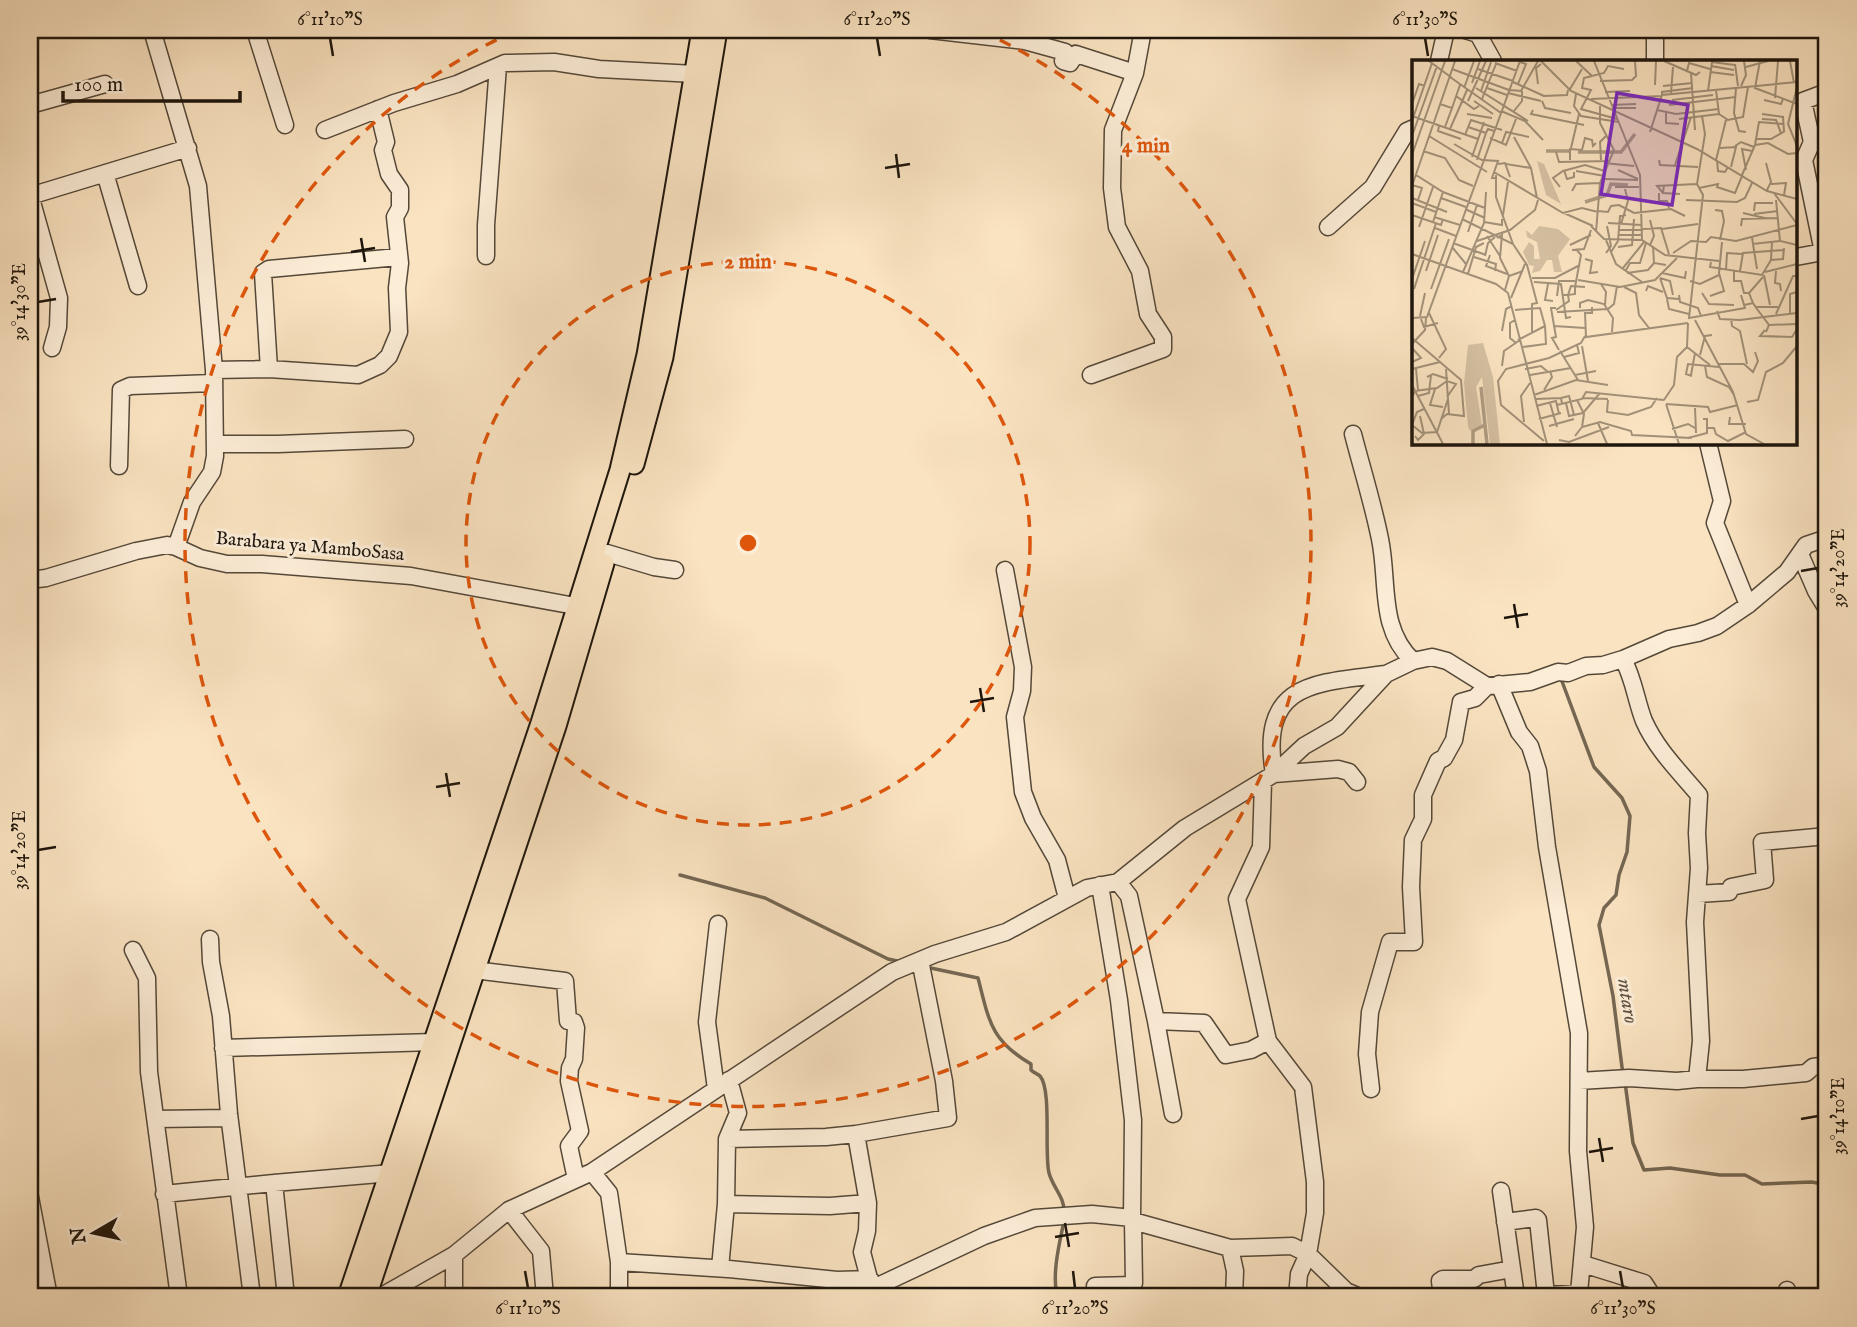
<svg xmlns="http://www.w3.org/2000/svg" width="1857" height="1327" font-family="'IM FELL English',serif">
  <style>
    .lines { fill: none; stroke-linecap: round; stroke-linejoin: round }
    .stream { stroke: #756753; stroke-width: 3.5 }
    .minor-casing { stroke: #544839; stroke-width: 19 }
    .major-casing { stroke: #1d150c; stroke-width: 23 }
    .minor { stroke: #fcedd7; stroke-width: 16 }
    .major { stroke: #fae3c1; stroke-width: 19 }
    .ticks { fill: none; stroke: #1d150c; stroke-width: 2.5 }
    .ring { fill: none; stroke: #de560c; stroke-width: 3.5; stroke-dasharray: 12 9 }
    .labels { text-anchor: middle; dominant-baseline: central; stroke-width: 6; stroke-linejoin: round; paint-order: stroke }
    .street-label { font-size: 19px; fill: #1d150c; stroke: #fcedd7 }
    .water-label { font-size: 21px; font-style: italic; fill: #5f5242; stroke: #fcedd7 }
    .inset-river { fill: none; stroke: #af9d83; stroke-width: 3.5 }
    .inset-road { fill: none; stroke: #a29179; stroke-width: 2 }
    .view { fill: #7b2cbf; fill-opacity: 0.15; stroke: #7b2cbf; stroke-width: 3.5 }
    .inset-edge { fill: none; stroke: #1d150c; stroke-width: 3.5 }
    .centre { fill: #de560c; stroke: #fcedd7; stroke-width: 3.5 }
    .ring-label { font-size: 21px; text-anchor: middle; font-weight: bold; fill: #de560c; stroke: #fcedd7; stroke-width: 6; stroke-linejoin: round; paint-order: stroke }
    .neatline { fill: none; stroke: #1d150c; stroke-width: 2.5 }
    .ticks-label { font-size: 18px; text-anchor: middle; fill: #1d150c }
  </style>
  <rect width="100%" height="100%" fill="#fae3c1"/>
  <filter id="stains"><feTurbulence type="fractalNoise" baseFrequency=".00286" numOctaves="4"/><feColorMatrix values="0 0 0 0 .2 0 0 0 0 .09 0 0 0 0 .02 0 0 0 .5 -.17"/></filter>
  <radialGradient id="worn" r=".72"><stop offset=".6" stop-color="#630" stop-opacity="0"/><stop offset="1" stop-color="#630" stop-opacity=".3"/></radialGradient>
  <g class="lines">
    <!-- stream -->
    <path class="stream" d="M1560,676L1594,767L1622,798L1630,816L1627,852L1619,875L1616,895L1604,908L1599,925L1613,996L1623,1075
      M680,875L765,898L888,959L902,962
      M926,967L978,978C989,1020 990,1040 1031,1064V1070C1034,1073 1038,1074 1040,1076C1052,1090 1044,1153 1049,1173C1053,1188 1065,1197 1064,1213
      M1625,1082L1633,1143L1644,1170L1670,1168L1720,1175H1745L1762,1184L1812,1182L1827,1185
      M1057,1297C1052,1273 1059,1245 1064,1221"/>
    <!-- minor casing -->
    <g class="minor-casing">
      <path id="minor" d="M152,30L198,186L214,370L215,456L212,472L192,502L176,547
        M255,30L285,125
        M930,30L1025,41L1065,52L1063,61L1070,63L1076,54L1135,73
        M1465,30L1478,34L1493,61
        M1655,30V61
        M1439,61L1446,30
        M30,105L105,84
        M325,130L394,103L457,84L505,63L554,62L599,69L695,74
        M105,173L138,286
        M30,195L59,298L58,327L52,348
        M30,196L188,148
        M1328,227L1373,187L1407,131L1414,128
        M486,256V225L498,66
        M1796,257L1823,252L1804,160L1812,142L1803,101L1827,92
        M269,369L263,273L269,269L398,257
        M214,370L269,369L358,375L380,365L389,356L399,332L397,288L400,263L395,217L400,208V190L389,174L383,150L386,142L378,109
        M1091,375L1163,349V337L1148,314L1140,271L1117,227L1112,188L1113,130L1135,73L1143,30
        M1353,434C1362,469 1373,504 1380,539C1389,582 1378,628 1413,661
        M1708,443L1722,501L1715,523L1748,605
        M215,444H278L405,439
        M119,466L121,390L130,386L213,383
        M607,553L654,567L675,570
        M1800,554L1816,591L1827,609
        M1005,570L1023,667L1022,691L1015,717L1023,792L1033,818L1057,860L1067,898
        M30,580L46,578L136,551L167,545L176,547L200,558L227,564H262L411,576L586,608
        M1623,659C1634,679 1636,701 1644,721C1657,750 1679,771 1699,795L1697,833L1699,868L1695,922L1701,1041L1697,1079
        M1499,684L1519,732L1530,746L1538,771L1547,847L1579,1033L1578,1151L1585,1227L1579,1293L1581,1297
        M1263,782L1261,847L1237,899L1268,1041L1303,1087L1315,1182V1213L1308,1254L1299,1274L1297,1297
        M1357,782L1349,772L1338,769L1274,774C1259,682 1314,683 1386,674
        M1118,882L1129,896L1156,1021L1204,1023L1226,1055L1251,1050L1268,1041
        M1100,885L1119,1000L1133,1120L1132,1218
        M1698,894L1729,892L1731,887L1765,880L1762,842L1827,836
        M210,939L211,962L221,1016L229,1114L252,1297
        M133,950L147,978L149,1072L179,1297
        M474,970L565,981L568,1021L574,1022L576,1028L574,1059L570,1068L569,1081L580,1131L569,1146L576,1179
        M1156,1021L1173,1114
        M223,1048L435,1042
        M1579,1081L1629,1078L1677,1081L1697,1079H1743L1806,1073L1813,1067L1827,1065
        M716,1089L707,1022L718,924
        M1371,1089L1367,1054L1370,1012L1390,942H1414L1411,887L1413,840L1423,819V795L1438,761L1444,758L1454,740L1461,702L1475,698L1487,686
        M156,1119L229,1118
        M856,1134L948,1118L944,1081L920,960
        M727,1139L826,1137L856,1134L868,1203L867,1231L862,1252L872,1290
        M592,1172L609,1193L619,1262V1297
        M1501,1191L1516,1297
        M164,1194L274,1183
        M30,1197L49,1297
        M726,1204L830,1206L868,1203
        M509,1210L541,1251L545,1297
        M1505,1222L1536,1218L1538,1220L1546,1295
        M1230,1248L1235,1271L1234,1297
        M619,1262L728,1269
        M1583,1264L1644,1283L1653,1297
        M720,1268L726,1204L727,1139L738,1113L729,1080
        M729,1269L837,1280L870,1279
        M1095,1286L1133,1285L1134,1283L1133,1221
        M286,1297L274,1183L391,1173
        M380,1297L454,1255L509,1210L592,1172L892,972L935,954L1006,932L1087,888L1118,882L1185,828L1274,774L1304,746L1337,727L1386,674L1413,661L1432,657L1447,661L1487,686L1530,682L1558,672L1568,673L1586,666L1603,665L1623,659L1669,639L1698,633L1717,626L1748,605L1787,572L1806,545L1827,538
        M454,1297V1255
        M865,1297L882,1284L984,1236L1035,1218L1092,1214L1132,1218L1133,1221L1230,1248L1292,1246L1308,1254L1346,1291L1360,1297
        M1442,1297L1440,1281L1443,1279H1474L1479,1275L1512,1269
        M1515,1297L1579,1293
        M1787,1297V1290"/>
    </g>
    <!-- major casing -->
    <g class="major-casing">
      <path id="major" d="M634,464L663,357L717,30
        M348,1297L541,723L620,470L647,355L702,30
        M366,1297L556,726L604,563"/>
    </g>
    <!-- minor -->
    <use href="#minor" class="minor"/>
    <!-- major -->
    <use href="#major" class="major"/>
  </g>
  <!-- ticks -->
  <path class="ticks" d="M330,38L333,56M877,38L880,56M1425,38L1428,56M896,154L899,178M885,168L910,164M361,238L365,262M351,252L375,248M38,302L56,299M1801,571L1818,568M1514,604L1518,628M1504,618L1528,614M980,688L984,712M970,702L994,698M446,773L450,797M436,787L460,783M38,850L56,847M1801,1119L1818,1116M1599,1138L1603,1162M1589,1152L1613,1148M1065,1223L1069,1247M1055,1237L1079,1233M525,1271L528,1288M1073,1271L1075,1288M1620,1271L1623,1288"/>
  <!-- distance rings -->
  <g class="ring">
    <circle cx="748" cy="543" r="282"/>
    <path d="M981 31A563 563 0 1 1 515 31"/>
  </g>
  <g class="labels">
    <!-- street labels -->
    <g class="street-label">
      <text transform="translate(310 547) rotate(5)">Barabara ya MamboSasa</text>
    </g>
    <!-- water labels -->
    <g class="water-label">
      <text transform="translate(1627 1001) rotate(81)">mtaro</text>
    </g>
  </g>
  <!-- overview -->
  <g transform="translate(1412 60)">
    <rect width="385" height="385" fill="#fae3c1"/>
    <path d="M71,283L81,317L88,384H78L70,317L64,327L70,365L58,371L56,367L52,323L56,285Z" fill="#d4c0a2"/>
    <path d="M125,101L132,104L149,144L134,135ZM127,166L146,169L158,179L146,196L150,212H142L140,200H135L128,211L120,213L122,206L117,205L111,192L117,182L122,186V199H128L125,182L115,177L114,170L120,175Z" fill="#d4c0a2"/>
    <path class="inset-river" d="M134,91H157M166,92H209L223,74M173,142L195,135L199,124L216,125M69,327L75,384M61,384V371L73,365"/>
    <path class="inset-road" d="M17,1L40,18M129,1L159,31L285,89L355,131L385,139M164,1L180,16L192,13L196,6L212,9M182,1L228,115L230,180M252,1L284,15L288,12M348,1L343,28L385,44M378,1L382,23M83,3L105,11M323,4L326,26M299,6L322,10M334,7L356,1M40,9L97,30M66,9L101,21M275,11L277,3L298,9M298,12L322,15M279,13L283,70M180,16L172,18L170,28L179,30L169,49L205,59M38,17L89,53M188,21L220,20L224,16L223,1M101,22L132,36M60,23L68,1M106,24L114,4L108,2M126,24L124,8L129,4M243,25L244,1M251,26L280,23M329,26L334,15L332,1M385,27L376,64L385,86M52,28L62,1M64,28L116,61M75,28L95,35M324,28L322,53L327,71L334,72M158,29L170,9M98,30L109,31L126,1M304,30L307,54L316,60L331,57L336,27M69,31L79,2M296,31L300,2L323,5M193,32L218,31M96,33L129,41M259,33L261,7M164,34L162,46L169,56L207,62M250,35V32L281,28M44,36L62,49L67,46M131,36L155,35L156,30M363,38L366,1M70,39L84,4M179,39L249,36M260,40L301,35M352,40L369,44L371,39M56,41L74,1M62,41L81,54M130,41L133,48L159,53M0,44L7,24L13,26M28,44L40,48L33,67M199,45L224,44M257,45L324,37M40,48L48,25M200,48H224M121,50L119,54L172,65M245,50L264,54L307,49M89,51L113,61L131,80M102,51L110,41V31M254,53V63L267,64M55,54L80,58M350,54L371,57L372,71M0,56L66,79M290,56L293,74L285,124L291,135L277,258L333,248L329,235M267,59L307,54M350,59L364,60L369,73M0,61L20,3M27,66L26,71L49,79M56,67L74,73L76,69L82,71M38,69L55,30M238,72L250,35L385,22M53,75L59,60L90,70M0,76L25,6M17,76L75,112M102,77L119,108L125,138M78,78L94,85L104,59M344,79H359L373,71M90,83L94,72L117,77M42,84L70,100L86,101L80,118H84M343,85L356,83L376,94L385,93M323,86L329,82L342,87M159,88L167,54M308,88L324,87L319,107M11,91L33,98L47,120L61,126M144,92L147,102L198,101M0,95L33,1M60,97L72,62M65,100L74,73M158,100V89L170,90L173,78L180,80L181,86L184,83M189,100L188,82L195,75M247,100L248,105L286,107M304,100L314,60M305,100L306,111L313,112L316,107M192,103L222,106M354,103L359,122L355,130M86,104L93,103L98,117M94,104L119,108M263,105L279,57M152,110L155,119L162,117V112M206,110L226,119M334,110L330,89L340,91M164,111L193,116M82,112L151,153L170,148L186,152M4,115L31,132L73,148M84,115V137L101,184M330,115L343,85L347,62L371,64M193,119L226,120M359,124L374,123L372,135M0,125L10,128L6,140M252,125L251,133L268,134M0,126L43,1M148,127L141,118L151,111L173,105L193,111M203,127H227M287,128L306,124L305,127L323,133L330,116M160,131L164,124L188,123M247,133V141H255L257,148M251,133L245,126L285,124M362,133L385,164M0,138L35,152M29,138L54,147M274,140L325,142L333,138L340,123M364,140L368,181L385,185V191M0,143L24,152M53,149L73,158M303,150L310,151L312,161L308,180M186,151L196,152L199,146L207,145L222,153L259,149L273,156M342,151L343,143H361M152,153L181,166M331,153L357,159M342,154L366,151M0,155L29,165L31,159M91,155L96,122M22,157L48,165M50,159L101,184L115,205L125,243L120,244V273M238,160L242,176L238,185M21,162L31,132M72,162L90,165V159M196,163L230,165M209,164L216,141L213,129M179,166L192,179L230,180L253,195L307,201M329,166L330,159L366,158M7,167L21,127M23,168L44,176M231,169L249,168L257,194M250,169L286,164M206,170H231M56,172L65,145M184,172L188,123L202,90L188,63V46M206,175H230M75,176L88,196M340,177L341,184L368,181M85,178L90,175L88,198L97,216M194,180L204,204L230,222M65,181L98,170L123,150L126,140M41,183L74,195M341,184L345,209M158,185L179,175M241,186L242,203L254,205M40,187L54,204M206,187L220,185L222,159M15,190L24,163M160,190L172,189L179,170M199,192L206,181L208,156L214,155M194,193L199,186L195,166M261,193L279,181L294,182L299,177L324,181L385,165M0,194L84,224L96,233L135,384M78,195L74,206L95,214M73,196L76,183L83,177M62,197L84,204L83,211M173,199L180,201L178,213L186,212M359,200L371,199L372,188M299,202L298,207L350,215L359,200L360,182M211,208L232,182M214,210L218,203H228L234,183M314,210L315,193L330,194M322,210V221H329L332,233H337M14,211L26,175M328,211L331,193L372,190M364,211L363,223L368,224L369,231M51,212L72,163L74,132M353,212L385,204M215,213L236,210L242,203M250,213L273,218L274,211M56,214L64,187L72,183M352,215L358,245M120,218H143L168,205M248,218L255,238L267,239M248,218L258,221L261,235M0,219L13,181M166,220L208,227L243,220L265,198M278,221L288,224L307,215M122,222L149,224L154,258L159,257M136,224L133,240L141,241M189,224L194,232L193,245M163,227L169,195L164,189M212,227L224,233L227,255L237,268M2,229L15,190M19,229L37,179M93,230L97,216L111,211M234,231L236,226L251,232M290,233L297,244L322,245M150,235H156L159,226L173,227M267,235L268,242L286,248L289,256M145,236L147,221H163M298,236L312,231L307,213L310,182M99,238L113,204M255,239L257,249L277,254M341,243L337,233L351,217M332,245L341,243L345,249L357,265L354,272M180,247V253H173L174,277L276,263M344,247H366M144,248H139L144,277L140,278L147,290M168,248V243L176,240L192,244L201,258L200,272M103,250L128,248L133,266L134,284L111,287M144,250L157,241L156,235L163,234V227M305,251L308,259L328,260L385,253M145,252L196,249L202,244L205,226M17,253L34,289L27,298M378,253V234L385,232M364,254L381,216H385M8,256L13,233M0,258L15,257L108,1M9,259L12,267L26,263M319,259L320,266L328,271L335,304M103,260L98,263V278L104,283M283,260L321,332L334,374L352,384M357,265L385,264M142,266L173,268M353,270L348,276L380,277L385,269M90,271L94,249L100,246M0,278L49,320L52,356L35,354L29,359M106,280L133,266M0,284L13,270L14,258M170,286L176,321M275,287L276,263M275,287L298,305M0,288L9,298L0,302M148,291L166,320M288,295L293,276L300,275M152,297L167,293L165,285M306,304H332L341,312L346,301L343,292M90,306L92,291L108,280M293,306L295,317L317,327L322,335M0,309L28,302M4,309L6,330M34,309L37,354M113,309L129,306L136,312M118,315L159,308M163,315L184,311M279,315L283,293M280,316L274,314L276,304L307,307M15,317L21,314L36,319M0,325L31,384M23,329L18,345L31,347M132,330L140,317L138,311M122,335L164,320L196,325M6,336L17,333L19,315M0,337L3,331L25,328L35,321L44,324L35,337M171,338L196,339M124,339L149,338M165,340L172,354L170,367M196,340L195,352L216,355L239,347L245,338M252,340L262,325L265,297L275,287M335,342L346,340L354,312L371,303L385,286M138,343L145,367M154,343L157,356L171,353L188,333M150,344L149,338L157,336L162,355M254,344L296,347L298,352L326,345M254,344L267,384M145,345L170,339L174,332L252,340M124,346L144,341L147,354M283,348L284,373M318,357L317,364H334M127,359L149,353M112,362L109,336L118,323M186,363L195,384M0,365L10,373L25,372L36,339M0,365L5,352L12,349M137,366L162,359M295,368H302L304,374L316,381L334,372M260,369L276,364L283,368M3,376L6,380L12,374L8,356M163,376L170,367L188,362L219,371L220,375L280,378M276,378L295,373V359H291M147,380L157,382L197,367M132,381L89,345L86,321L94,309L137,298L169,283L173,276"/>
    <path class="view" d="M205,33L276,45L260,145L189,134Z"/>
    <rect width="385" height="385" class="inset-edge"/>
  </g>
  <circle cx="748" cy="543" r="10" class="centre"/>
  <g class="ring-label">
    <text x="1146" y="152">4 min</text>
    <text x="748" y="268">2 min</text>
  </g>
  <!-- margin -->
  <rect width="1857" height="1327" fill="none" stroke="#fae3c1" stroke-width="77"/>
  <!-- north arrow -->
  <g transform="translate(94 1233) rotate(261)" stroke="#fcedd7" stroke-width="5" paint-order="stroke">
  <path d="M0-5L12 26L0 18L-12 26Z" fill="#1d150c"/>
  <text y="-10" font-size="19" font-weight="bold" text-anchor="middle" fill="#1d150c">N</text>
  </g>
  <!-- scale -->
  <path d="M63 91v10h177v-10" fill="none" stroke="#1d150c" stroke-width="3.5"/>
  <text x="74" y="91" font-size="21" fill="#1d150c" stroke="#fcedd7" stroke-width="5" paint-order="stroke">100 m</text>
  <rect x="38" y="38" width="1780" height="1250" class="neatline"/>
  <g class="ticks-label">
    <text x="330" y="25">6°11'10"S</text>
    <text x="877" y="25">6°11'20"S</text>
    <text x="1425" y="25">6°11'30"S</text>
    <text transform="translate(19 302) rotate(-90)" y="6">39°14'30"E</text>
    <text transform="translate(1838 568) rotate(-90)" y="6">39°14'20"E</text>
    <text transform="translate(19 850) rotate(-90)" y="6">39°14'20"E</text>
    <text transform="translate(1838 1116) rotate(-90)" y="6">39°14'10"E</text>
    <text x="528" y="1314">6°11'10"S</text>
    <text x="1075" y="1314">6°11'20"S</text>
    <text x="1623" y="1314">6°11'30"S</text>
  </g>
  <rect width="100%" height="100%" filter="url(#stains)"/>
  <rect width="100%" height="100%" fill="url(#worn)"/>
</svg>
